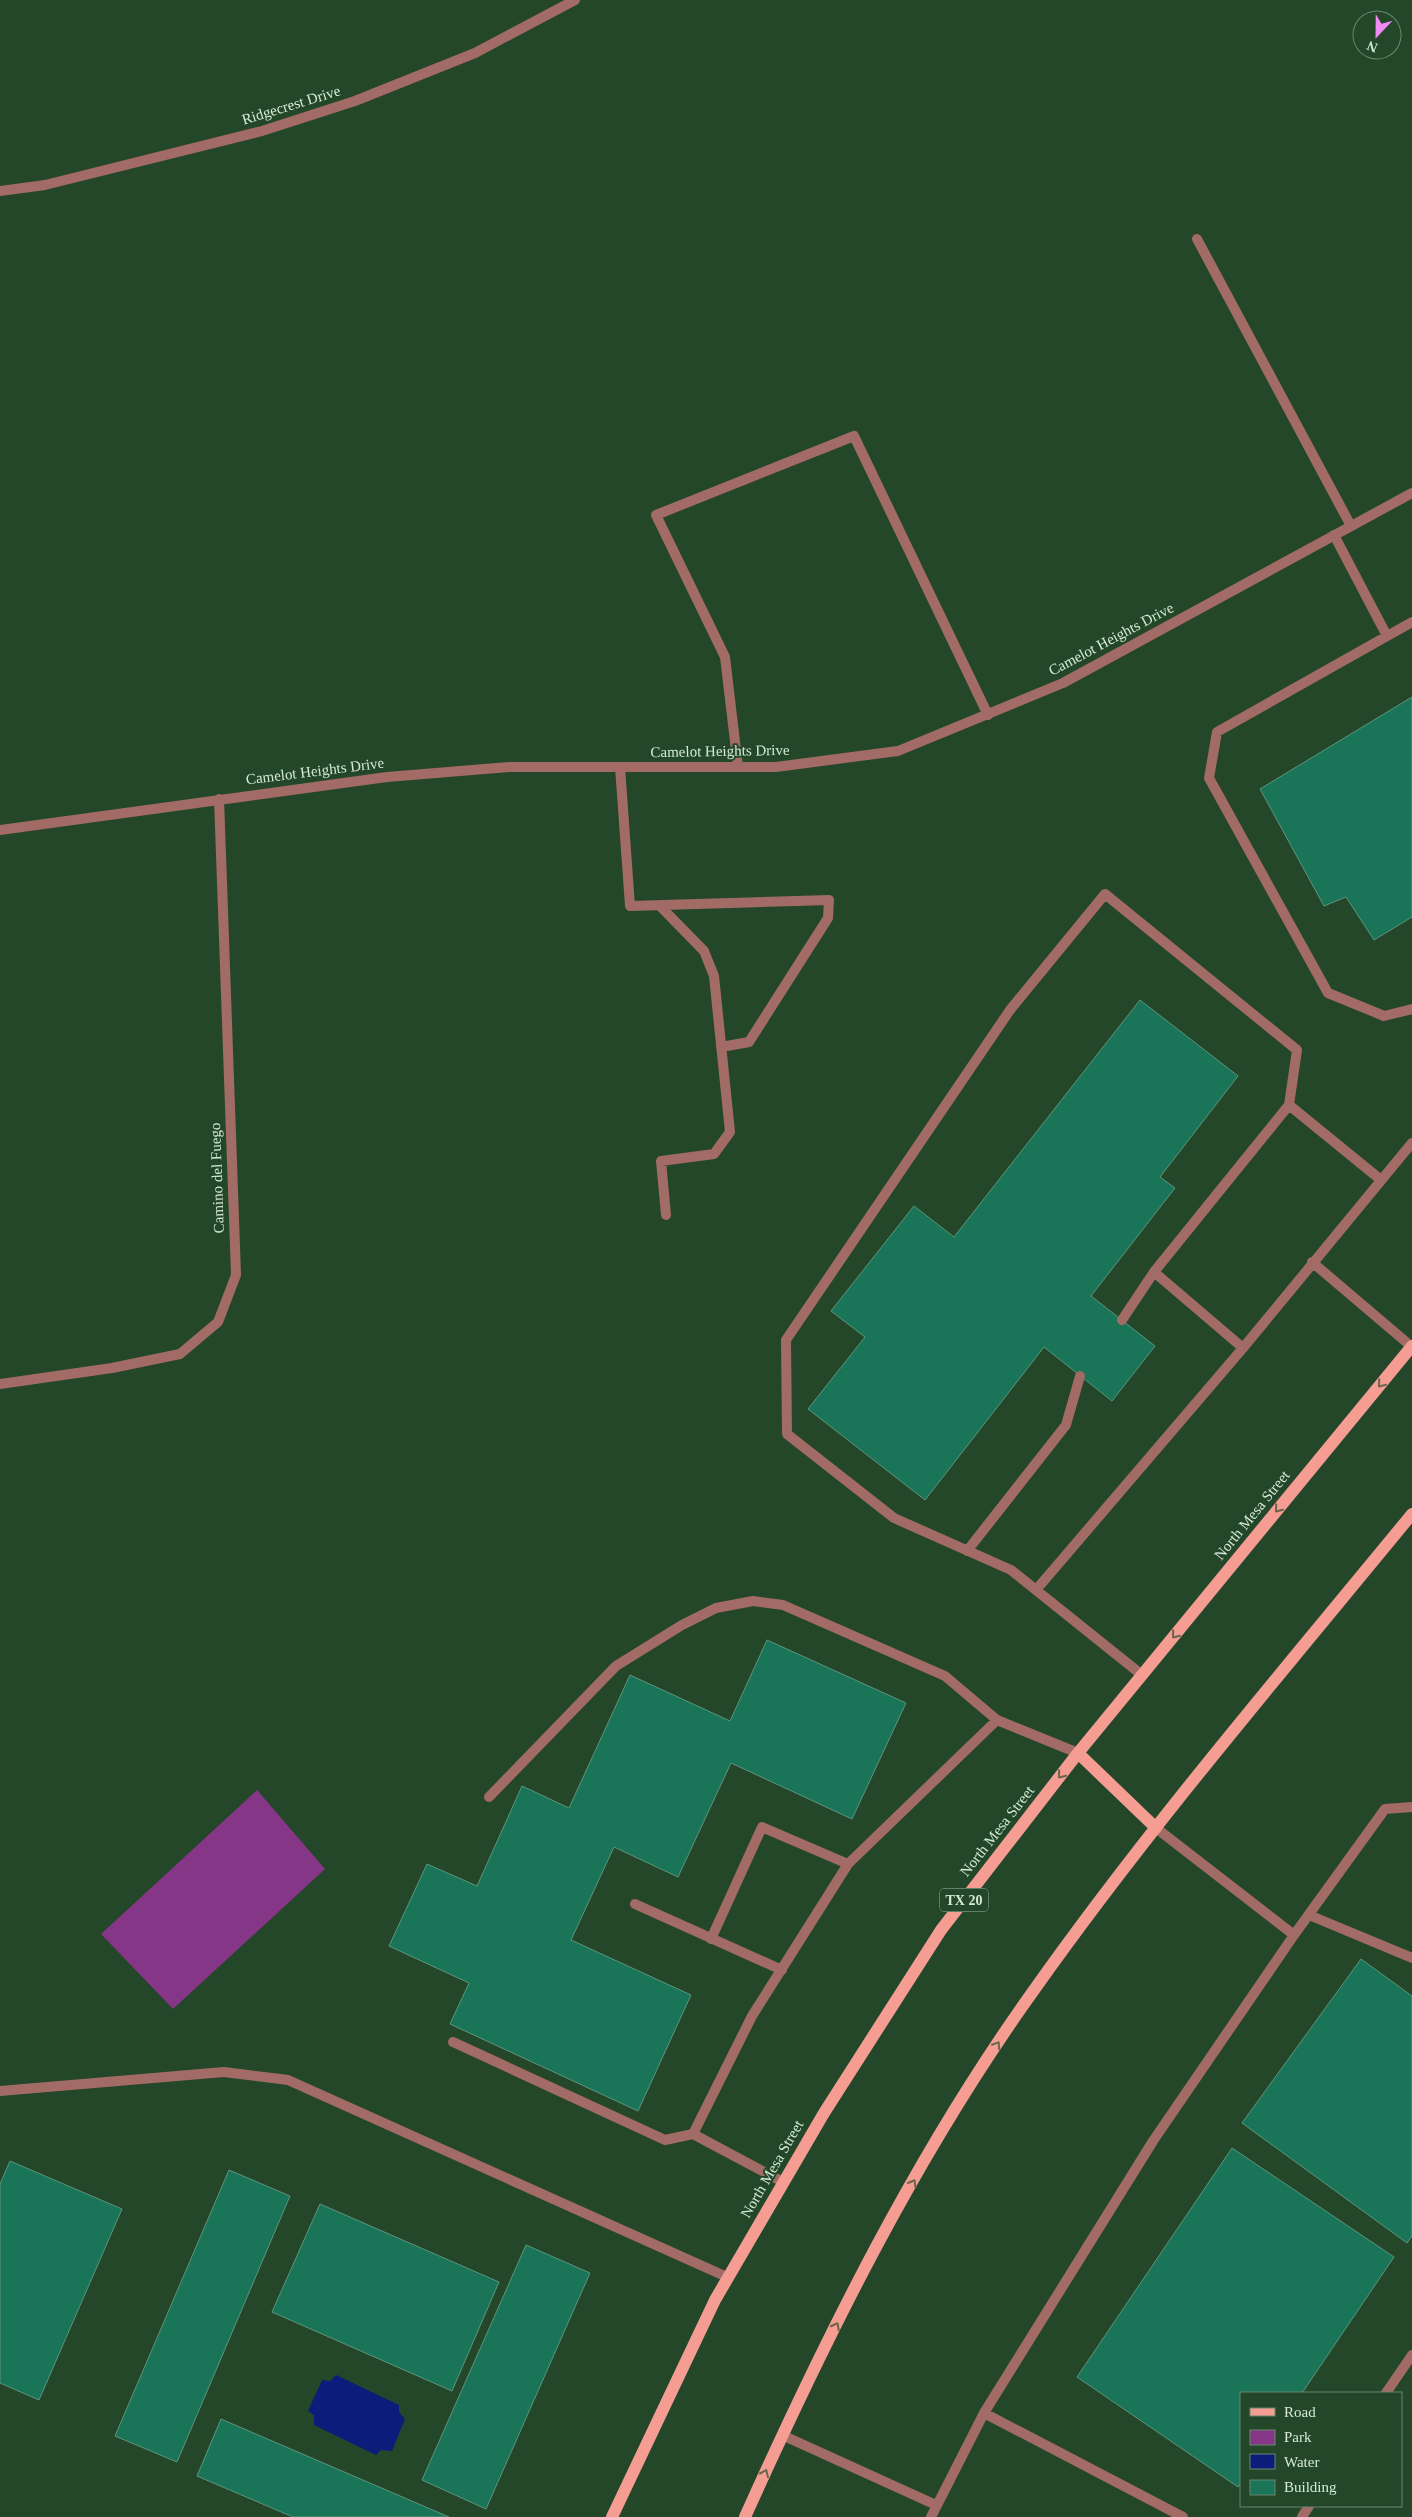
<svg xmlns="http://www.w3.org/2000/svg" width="1412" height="2517" font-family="Georgia,serif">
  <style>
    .green { fill: #853687 }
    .water { fill: #0c1c7a }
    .building { fill: #1a7458; stroke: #5e957f }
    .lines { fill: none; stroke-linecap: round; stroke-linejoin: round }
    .lane { stroke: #a26b65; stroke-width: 10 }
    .street { stroke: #a26b65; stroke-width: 10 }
    .primary { stroke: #f59d93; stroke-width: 12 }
    .oneway { stroke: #6c654d }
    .labels { text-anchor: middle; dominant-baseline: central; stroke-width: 4; stroke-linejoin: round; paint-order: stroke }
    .shield { fill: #234728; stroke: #a0b8a2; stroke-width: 1 }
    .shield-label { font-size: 14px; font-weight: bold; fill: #d5e9d6 }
    .street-label { font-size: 15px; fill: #d5e9d6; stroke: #234728 }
  </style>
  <rect width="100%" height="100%" fill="#234728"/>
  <!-- green -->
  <path class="green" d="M257,1790L325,1869L173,2009L101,1934Z"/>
  <!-- water -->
  <path class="water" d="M336,2375L399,2405V2412L405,2419L392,2451L381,2450L376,2455L314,2425V2415L308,2411L322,2380L330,2381Z"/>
  <!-- building -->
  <path class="building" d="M1412,697V917L1374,940L1346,897L1324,906L1260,789Z
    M1140,1000L1238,1076L1160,1177L1175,1188L1091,1296L1155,1346L1112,1401L1044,1347L925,1500L808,1409L865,1337L831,1311L914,1206L954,1237Z
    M767,1640L906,1703L852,1819L731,1763L678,1877L614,1847L571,1940L691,1995L638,2111L450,2024L469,1983L389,1946L427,1864L477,1886L522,1786L569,1808L630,1675L730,1721Z
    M1361,1959L1412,1996V2236L1407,2243L1242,2123Z
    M1232,2148L1394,2257L1302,2393H1241V2483L1238,2487L1077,2377Z
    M10,2161L122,2209L39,2400L0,2383V2184Z
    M229,2170L290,2196L177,2462L115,2436Z
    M320,2204L499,2282L452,2391L272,2312Z
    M526,2245L590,2273L486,2509L422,2480Z
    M221,2419L449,2517H293L197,2476Z"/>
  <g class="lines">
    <!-- lane -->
    <path class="lane" d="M1197,239L1351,526
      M1334,535L1387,636
      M1412,622L1217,732L1209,778L1328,993L1384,1016L1412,1009
      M620,767L630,906L829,900L828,918L749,1042L721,1047
      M738,767L725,657L656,515L854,436L988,715
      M660,906L704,951L714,976L730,1132L714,1154L661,1161L666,1215
      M1312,1262L1412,1347
      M1122,1320L1154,1272
      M1243,1348L1154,1272L1289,1105
      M967,1551L1066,1425L1080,1376
      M1036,1590L1243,1348L1412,1143
      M1142,1675L1011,1570L894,1518L787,1434L786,1340L1010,1010L1105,894L1297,1050L1289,1105L1381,1180
      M489,1797L616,1666L682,1625L716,1608L753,1601L783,1605L945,1676L997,1720
      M1156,1828L1294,1935
      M635,1904L782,1970
      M1309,1915L1412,1958
      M711,1939L762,1827L848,1864
      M453,2042L665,2140L693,2134
      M0,2091L224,2072L288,2080L727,2277
      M783,2182L693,2134L752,2016L848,1864L997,1720L1078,1753
      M1386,2393L1412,2355
      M984,2413L1183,2517
      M782,2435L936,2505
      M931,2517L984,2413L1153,2141L1294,1935L1385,1809L1412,1807
      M1302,2517L1309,2506"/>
    <!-- street -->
    <path class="street" d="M0,191L45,185L262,131L355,101L475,53L575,0
      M0,830L387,777L509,767H776L898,751L1063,683L1412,493
      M0,1384L112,1368L180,1354L218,1322L236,1275L219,799"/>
    <!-- primary -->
    <path class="primary" d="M1078,1753L1156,1828
      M612,2517L715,2300L824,2113L941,1930L1078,1753L1412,1346
      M745,2517C827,2335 917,2153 1034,1990C1151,1825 1284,1670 1412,1514"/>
  </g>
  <!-- one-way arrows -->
  <defs><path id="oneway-chevron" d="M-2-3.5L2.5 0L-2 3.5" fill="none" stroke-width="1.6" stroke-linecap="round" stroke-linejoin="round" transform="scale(1.25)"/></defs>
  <g class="oneway">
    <use href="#oneway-chevron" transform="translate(1381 1384) rotate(129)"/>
    <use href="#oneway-chevron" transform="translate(1278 1509) rotate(129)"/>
    <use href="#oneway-chevron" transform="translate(1175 1635) rotate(129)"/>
    <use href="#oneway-chevron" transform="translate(1061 1775) rotate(128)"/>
    <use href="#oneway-chevron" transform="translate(997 2045) rotate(-57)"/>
    <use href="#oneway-chevron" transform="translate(913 2183) rotate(-60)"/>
    <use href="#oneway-chevron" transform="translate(836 2326) rotate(-63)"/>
    <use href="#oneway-chevron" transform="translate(765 2473) rotate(-66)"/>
  </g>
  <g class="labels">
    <!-- shield labels -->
    <rect class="shield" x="940" y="1888.5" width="48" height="23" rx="4"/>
    <g class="shield-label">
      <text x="964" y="1900">TX 20</text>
    </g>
    <!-- street labels -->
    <g class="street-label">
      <text transform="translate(291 105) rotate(-17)">Ridgecrest Drive</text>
      <text transform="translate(1111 639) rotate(-28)">Camelot Heights Drive</text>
      <text transform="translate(720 751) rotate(-1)">Camelot Heights Drive</text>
      <text transform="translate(315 771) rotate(-7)">Camelot Heights Drive</text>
      <text transform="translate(217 1178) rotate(-92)">Camino del Fuego</text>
      <text transform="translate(1252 1515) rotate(-51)">North Mesa Street</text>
      <text transform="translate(997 1831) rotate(-52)">North Mesa Street</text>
      <text transform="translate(772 2169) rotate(-60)">North Mesa Street</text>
    </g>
  </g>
  <!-- legend -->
  <rect x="1240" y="2392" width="162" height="115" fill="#234728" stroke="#6a886e"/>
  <rect x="1250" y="2408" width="25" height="8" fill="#f59d93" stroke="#6a886e"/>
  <text x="1284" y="2417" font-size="15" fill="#d5e9d6">Road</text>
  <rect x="1250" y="2430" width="25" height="15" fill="#853687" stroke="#6a886e"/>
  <text x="1284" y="2442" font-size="15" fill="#d5e9d6">Park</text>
  <rect x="1250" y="2454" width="25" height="15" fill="#0c1c7a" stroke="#6a886e"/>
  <text x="1284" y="2467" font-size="15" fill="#d5e9d6">Water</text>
  <rect x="1250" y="2480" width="25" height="15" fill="#1a7458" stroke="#6a886e"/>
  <text x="1284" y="2492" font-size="15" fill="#d5e9d6">Building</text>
  <!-- north arrow -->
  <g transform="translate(1377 35) rotate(202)"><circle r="24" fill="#234728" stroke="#6a886e"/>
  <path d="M0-4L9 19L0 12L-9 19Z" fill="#f28af3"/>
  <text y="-8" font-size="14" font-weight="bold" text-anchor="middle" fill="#d5e9d6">N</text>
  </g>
</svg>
